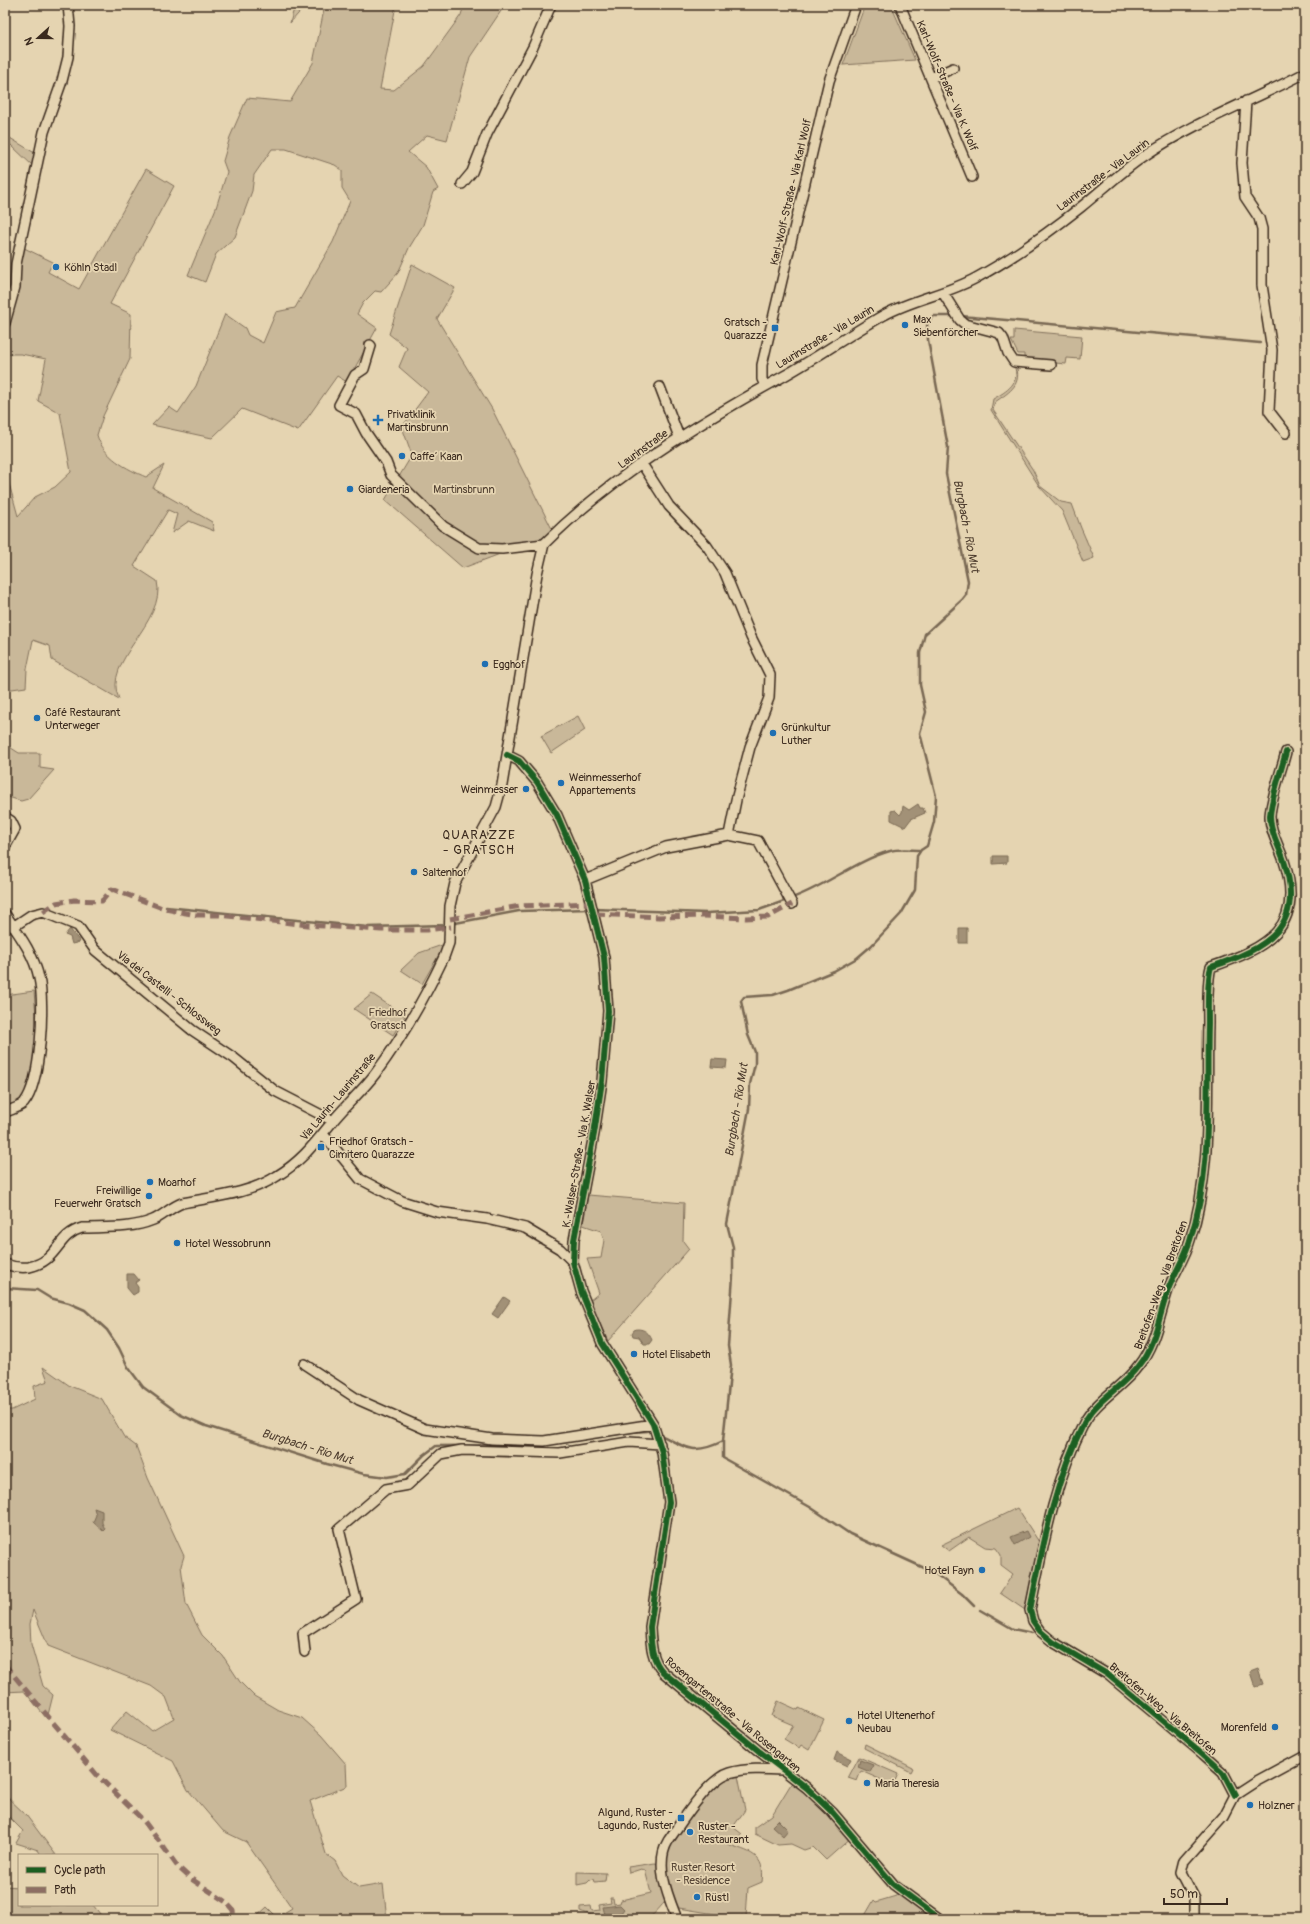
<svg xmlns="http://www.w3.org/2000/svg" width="1310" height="1924" font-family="Pangolin,sans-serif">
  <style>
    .green { fill: #c9b899; stroke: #82715c }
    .water { fill: #a29177; stroke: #796853 }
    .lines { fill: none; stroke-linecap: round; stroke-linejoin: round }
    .stream { stroke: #796853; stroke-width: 2.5 }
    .minor-casing { stroke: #3b2a1e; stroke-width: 12 }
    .minor { stroke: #e5d4b1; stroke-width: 9 }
    .quiet { stroke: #8d6e63; stroke-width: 5; stroke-dasharray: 10 5; stroke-linecap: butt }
    .cycleway-casing { stroke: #e5d4b1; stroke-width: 8 }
    .cycleway { stroke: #1b5e20; stroke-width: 6 }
    .poi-dot { fill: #1f6fb2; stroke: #e5d4b1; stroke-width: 1.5 }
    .labels { text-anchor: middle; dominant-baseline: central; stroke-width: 3.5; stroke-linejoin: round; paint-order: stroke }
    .street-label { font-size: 11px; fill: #3b2a1e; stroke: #e5d4b1 }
    .poi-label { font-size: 11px; fill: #3b2a1e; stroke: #e5d4b1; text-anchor: start }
    .park-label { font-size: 11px; fill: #503f30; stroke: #e5d4b1 }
    .water-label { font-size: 12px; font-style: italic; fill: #503f30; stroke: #e5d4b1 }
    .quarter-label { font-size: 13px; letter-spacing: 1px; fill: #3b2a1e; stroke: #e5d4b1 }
  </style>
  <rect width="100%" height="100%" fill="#e5d4b1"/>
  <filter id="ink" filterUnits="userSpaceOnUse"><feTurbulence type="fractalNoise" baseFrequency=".025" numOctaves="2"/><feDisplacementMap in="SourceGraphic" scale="8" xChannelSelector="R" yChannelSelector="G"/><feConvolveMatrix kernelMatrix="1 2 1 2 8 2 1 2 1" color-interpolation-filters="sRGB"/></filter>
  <g filter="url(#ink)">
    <!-- green -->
    <path class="green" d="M295,5H306L290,23Z
      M325,5H396L380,89L394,90L424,66L461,15L464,5H505L470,57L447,140L427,135L408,152L426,167L438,189L433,192L423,225L409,248L398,273L381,292L375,291L363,303L357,314L377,328L347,382L337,376L298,431L242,409L212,438L152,425L169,407L178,413L196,386L225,314L245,328L248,335L263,343L276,312L295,308L333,242L350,201L342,188V170L335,165L286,149H272L254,175L252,191L235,237L216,254L205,282L188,275L216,208L227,172L223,161L230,137L247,98L290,102L313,63Z
      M865,5H891L915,60L843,65Z
      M5,135L38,155L35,168L11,145L5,144Z
      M146,169L174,186L110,304L131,314L130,359L103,416L97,435C103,457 127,469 146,477L164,465L153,488L212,522L214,531L189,521L172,533L177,514L168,510L134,566L157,581C167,622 101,661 119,699L52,660L50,646L33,640L27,669L26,687L5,690V469L18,516L35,497L55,487L71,472L60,413L38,401L46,359L21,354H5V303L15,287L20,246L53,262L48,272L79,289Z
      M412,264L455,288L437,319L492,409L552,529L545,537L463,568L385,500L412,455L402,427L428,392L399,367L407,348L389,334Z
      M1014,330L1082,336L1080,359L1067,358L1066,364L1024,360V354H1018L1011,340H1014Z
      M1016,364C1022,385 1011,391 995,402L993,410L1033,470L1040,486L1061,502L1072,504L1081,528L1094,558L1083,562L1062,511L1039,486L991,410L993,399C1007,391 1021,383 1014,365Z
      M578,716L585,730L551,753L541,736Z
      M5,744L19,753H40V768L54,770L28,799L21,801L5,796Z
      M445,944L422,984L401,970L419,953Z
      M34,991L38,1042L28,1089L19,1102L5,1106V995Z
      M372,994L405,1016L393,1035L354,1009Z
      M588,1195L684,1203L683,1241L689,1249L608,1341L589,1301L599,1293L587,1259L601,1258L604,1240L601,1231L583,1225Z
      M43,1367L70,1386L102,1399L124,1437L136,1446L148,1478L184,1556L181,1566L186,1604L202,1635L223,1656L240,1682L254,1696L278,1710L302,1718L321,1735L346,1764L347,1786L310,1801L326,1854L335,1861L342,1875L359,1888L383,1884L387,1919H241L255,1918L267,1907L277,1917L292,1908L246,1842L223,1831L188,1790L173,1761L110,1730L127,1711L152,1731L174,1718L166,1697L151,1686L48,1646L33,1610L30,1624L31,1644L43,1686L53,1695L47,1719L24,1691L5,1692V1410H12L35,1399L34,1386L48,1381Z
      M1017,1508L1039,1542L1025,1610L1000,1593L1013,1574L1001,1565V1555L996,1548L985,1547L969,1537L949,1551L941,1545Z
      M778,1701L798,1710L799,1708L824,1720L809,1750L801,1745L799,1748L784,1739L793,1725L772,1716Z
      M865,1744L913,1768L911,1772L864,1748Z
      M859,1757L898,1774L893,1785L861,1771L857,1781L848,1778Z
      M737,1771L745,1810L733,1827L742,1834L727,1844C749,1852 766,1854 762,1882L748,1888L746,1917L715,1914L673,1907L663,1848L714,1783Z
      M794,1779L853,1836L826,1860L813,1847L804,1850L791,1844L778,1845L755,1834V1827L772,1815Z
      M5,1795L26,1815L56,1855H41L38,1850L16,1843L23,1831L5,1813Z
      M655,1863L659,1864L667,1900C661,1905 655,1915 649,1917C631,1924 597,1918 580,1911V1907L591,1906L592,1911L600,1910L599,1905L611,1903L610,1898H613L614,1904L620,1903L621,1900L651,1893L645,1870L641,1869L629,1873L628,1867Z
      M577,1872L606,1873L605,1881L595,1882L594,1879L590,1880L587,1883L577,1885Z
      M5,1886L19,1887V1905H93L104,1919H5Z
      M900,1890L940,1919H863L874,1900L876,1902L896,1896Z"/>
    <!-- water -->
    <path class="water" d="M918,804L920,808H923L925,813L911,819L905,827L891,820V811L895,810L900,815L902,812L903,806L909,810Z
      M993,856H1007V863L993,864Z
      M959,928H967V943H959Z
      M70,929L80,942L72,944L70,937L65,935Z
      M712,1059L727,1060L726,1068L711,1067Z
      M127,1274H134L139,1280L135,1283L138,1287V1292L133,1295L127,1288Z
      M504,1297L510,1301L498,1318L492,1314Z
      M637,1329C645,1329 649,1333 652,1340L649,1344H644L639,1337L633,1336L632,1333L634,1330Z
      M94,1508L102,1511V1523L105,1529L103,1531L93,1522L96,1515Z
      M1026,1531L1029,1537L1015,1545L1011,1537Z
      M1258,1669L1263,1684L1255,1687L1250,1672Z
      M837,1752L851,1759L847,1766L834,1760Z
      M860,1760L873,1765L870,1772L858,1767Z
      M778,1820L788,1830L783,1836L772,1826Z
      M620,1905L624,1909L621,1913L605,1915L603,1907Z"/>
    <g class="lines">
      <!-- stream -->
      <path class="stream" d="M961,316L1260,343
        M792,898C826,886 855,861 890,851C899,848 911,850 921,850
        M166,907L368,927L445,925L519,911L589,909
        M594,909L707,913L759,910L787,900
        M5,1288L37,1290L50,1298L69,1303L85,1310L107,1330L119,1348L128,1367L143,1387L181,1415L206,1426L327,1464L364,1474L387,1477L405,1474L424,1455L436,1446L538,1445
        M661,1435C687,1449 695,1455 723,1441L731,1365L728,1346L733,1276V1247L727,1224L749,1109L750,1084L755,1064V1052L748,1035L741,1001L744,997L773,995L788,990L834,971L857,958L871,946L901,914L915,890L917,856L921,850L927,846L934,822L936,796L920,733L926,712L920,685V653L925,634L962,600L966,595L968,581L946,474L948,447L928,340L927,323L933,316H954
        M723,1441V1458L810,1507L850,1534L933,1572L962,1594L974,1606
        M551,1444L631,1432L648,1431
        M980,1610L1013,1629L1032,1633"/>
      <!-- minor casing -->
      <g class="minor-casing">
        <path id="minor" d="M900,5L972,177
          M931,78L953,68
          M1246,101L1242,163L1245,197L1259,218L1262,229V285L1272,350L1269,411L1286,433
          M462,184L472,172L487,134L533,47L551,5
          M943,293L960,320L965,324L999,333L1003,338L1008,353L1014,362L1051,365
          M5,323L15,287L16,264L44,132L62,81L68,57L70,26L68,5
          M370,345L371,346L364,369L355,375L339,405L356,414L366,433L386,462L391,475L443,526L479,548L502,549L544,544
          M765,386L762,379V365L829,81L856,5
          M660,387L679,437
          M642,464L669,506L707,546L725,573L751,637L770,675L769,698L750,747L736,800L729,835L758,841L792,904
          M544,544C613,475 699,423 784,376C818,357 850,334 884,315C913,299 947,294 976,278C1013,258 1048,233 1081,207C1102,190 1122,171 1144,156C1194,122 1252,101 1305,73
          M507,755L519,761L537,782L557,815L585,880L604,957L608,1011L602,1081L594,1134L574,1240L573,1262L581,1291L602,1343L653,1424L662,1452L669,1502L650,1627C651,1643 651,1659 663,1672L760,1752L807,1788L832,1812L894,1885L940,1919
          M5,817L11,821L15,829L5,847
          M585,880L666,847L729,835
          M5,914C18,933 34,954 39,978C45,1004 41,1082 24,1103C20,1107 11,1110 5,1112
          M13,927L31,915L43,912L78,926L95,950L192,1030L234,1058L275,1091L333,1121
          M324,1135L360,1179L402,1201L437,1212L487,1219L525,1228L560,1249L573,1262
          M5,1264C13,1267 21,1268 29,1267C59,1261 56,1235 82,1228C106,1227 131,1229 153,1220C163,1216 171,1207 182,1203C213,1197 250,1194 277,1176C302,1161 315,1143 333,1121C346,1105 362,1091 375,1074C402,1038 425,997 444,957L449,943L450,906L455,883L496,807L502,785L537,574L544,544
          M304,1364L359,1400L425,1429L492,1439L544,1441L653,1424
          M305,1652L303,1633L356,1599L339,1529L386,1489L408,1485L441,1454L462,1450L560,1453L629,1442L660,1444
          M1235,1795L1223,1772L1203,1754L1107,1674L1053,1642L1040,1631L1033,1621L1030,1610C1043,1546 1054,1482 1084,1423C1096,1400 1123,1387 1138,1366C1156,1344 1159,1316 1168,1290C1174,1273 1185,1258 1190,1240C1213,1170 1206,1095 1208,1023C1208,1006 1207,988 1210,971L1211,967C1267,948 1306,927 1284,861C1280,848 1270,832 1270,817C1270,802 1282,768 1286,752
          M677,1919C668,1896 654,1864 668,1841C681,1823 708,1779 729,1773C746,1768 764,1769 782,1770
          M1194,1919V1898L1181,1873L1184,1861L1224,1816L1235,1795L1255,1782L1305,1755"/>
      </g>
      <!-- minor -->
      <use href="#minor" class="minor"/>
      <!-- quiet -->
      <path class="quiet" d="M1298,318H1305
        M43,912L56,903L74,900L102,901L112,889L165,909L196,915H219L308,925L381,930H427L451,927
        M595,914L659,917L704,916L746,918L768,917L792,904
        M450,919L520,906L592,903
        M5,1665L97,1775L144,1821L178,1867L190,1878L226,1902L233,1910L234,1919"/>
      <!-- cycleway casing -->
      <g class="cycleway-casing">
        <path id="cycleway" d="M507,755L519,761L537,782L557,815L585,880L604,957L608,1011L602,1081L594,1134L574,1240L573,1262L581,1291L602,1343L653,1424L662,1452L669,1502L650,1627C651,1643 651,1659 663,1672L760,1752L807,1788L832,1812L894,1885L940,1919
          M1235,1795L1223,1772L1203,1754L1107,1674L1053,1642L1040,1631L1033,1621L1030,1610C1043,1546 1054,1482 1084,1423C1096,1400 1123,1387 1138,1366C1156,1344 1159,1316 1168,1290C1174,1273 1185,1258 1190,1240C1213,1170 1206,1095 1208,1023C1208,1006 1207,988 1210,971L1211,967C1267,948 1306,927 1284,861C1280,848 1270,832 1270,817C1270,802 1282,768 1286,752"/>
      </g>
      <!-- cycleway -->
      <use href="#cycleway" class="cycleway"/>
    </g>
  </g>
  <!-- markers -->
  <g class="poi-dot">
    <circle cx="56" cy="267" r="4"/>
    <circle cx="905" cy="325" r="4"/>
    <rect x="771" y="324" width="8" height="8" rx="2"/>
    <path d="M376 414h4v4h4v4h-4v4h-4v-4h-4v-4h4z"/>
    <circle cx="402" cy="456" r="4"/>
    <circle cx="350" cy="489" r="4"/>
    <circle cx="485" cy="664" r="4"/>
    <circle cx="37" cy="718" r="4"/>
    <circle cx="773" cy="733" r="4"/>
    <circle cx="561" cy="783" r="4"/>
    <circle cx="526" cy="789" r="4"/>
    <circle cx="414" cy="872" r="4"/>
    <rect x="317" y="1143" width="8" height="8" rx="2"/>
    <circle cx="150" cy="1182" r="4"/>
    <circle cx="149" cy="1196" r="4"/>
    <circle cx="177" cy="1243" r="4"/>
    <circle cx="634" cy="1354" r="4"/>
    <circle cx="982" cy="1570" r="4"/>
    <circle cx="849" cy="1721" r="4"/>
    <circle cx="1275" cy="1727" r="4"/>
    <circle cx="867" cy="1783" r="4"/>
    <circle cx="1250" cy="1805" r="4"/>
    <rect x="677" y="1814" width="8" height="8" rx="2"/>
    <circle cx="690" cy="1832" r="4"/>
    <circle cx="697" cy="1897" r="4"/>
  </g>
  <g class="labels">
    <!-- street labels -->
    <g class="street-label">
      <text transform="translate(947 86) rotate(67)">Karl-Wolf-Straße - Via K. Wolf</text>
      <text transform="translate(1103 175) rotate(-37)">Laurinstraße - Via Laurin</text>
      <text transform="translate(791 192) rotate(-77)">Karl-Wolf-Straße - Via Karl Wolf</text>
      <text transform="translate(825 337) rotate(-31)">Laurinstraße - Via Laurin</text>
      <text transform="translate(643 449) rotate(-36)">Laurinstraße</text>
      <text transform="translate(169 993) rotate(38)">Via dei Castelli - Schlossweg</text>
      <text transform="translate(338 1097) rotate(-50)">Via Laurin- Laurinstraße</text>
      <text transform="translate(579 1154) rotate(-80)">K.-Walser-Straße - Via K. Walser</text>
      <text transform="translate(1161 1285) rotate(-70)">Breitofen-Weg - Via Breitofen</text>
      <text transform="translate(1163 1709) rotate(40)">Breitofen-Weg - Via Breitofen</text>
      <text transform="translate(733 1715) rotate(40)">Rosengartenstraße - Via Rosengarten</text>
    </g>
    <!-- poi labels -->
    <g class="poi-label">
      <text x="64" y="267">Köhln Stadl</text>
      <text x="913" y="319">Max<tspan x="913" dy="13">Siebenförcher</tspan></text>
      <text x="767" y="322" text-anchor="end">Gratsch -<tspan x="767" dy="13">Quarazze</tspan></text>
      <text x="387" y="414">Privatklinik<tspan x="387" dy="13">Martinsbrunn</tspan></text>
      <text x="410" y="456">Caffe‘ Kaan</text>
      <text x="358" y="489">Giardeneria</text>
      <text x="493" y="664">Egghof</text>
      <text x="45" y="712">Café Restaurant<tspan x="45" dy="13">Unterweger</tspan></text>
      <text x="781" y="727">Grünkultur<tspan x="781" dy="13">Luther</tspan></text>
      <text x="569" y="777">Weinmesserhof<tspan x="569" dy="13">Appartements</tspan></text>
      <text x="518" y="789" text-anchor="end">Weinmesser</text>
      <text x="422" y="872">Saltenhof</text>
      <text x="329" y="1141">Friedhof Gratsch -<tspan x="329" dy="13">Cimitero Quarazze</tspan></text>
      <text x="158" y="1182">Moarhof</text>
      <text x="141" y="1190" text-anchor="end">Freiwillige<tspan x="141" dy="13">Feuerwehr Gratsch</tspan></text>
      <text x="185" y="1243">Hotel Wessobrunn</text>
      <text x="642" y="1354">Hotel Elisabeth</text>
      <text x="974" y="1570" text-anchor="end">Hotel Fayn</text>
      <text x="857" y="1715">Hotel Ultenerhof<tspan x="857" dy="13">Neubau</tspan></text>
      <text x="1267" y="1727" text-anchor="end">Morenfeld</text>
      <text x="875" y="1783">Maria Theresia</text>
      <text x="1258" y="1805">Holzner</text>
      <text x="673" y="1812" text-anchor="end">Algund, Ruster -<tspan x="673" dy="13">Lagundo, Ruster</tspan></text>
      <text x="698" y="1826">Ruster -<tspan x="698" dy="13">Restaurant</tspan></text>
      <text x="705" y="1897">Rüstl</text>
    </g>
    <!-- park labels -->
    <g class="park-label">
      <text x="464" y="489">Martinsbrunn</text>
      <text x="388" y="1012">Friedhof<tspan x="388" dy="13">Gratsch</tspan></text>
      <text x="703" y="1867">Ruster Resort<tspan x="703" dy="13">- Residence</tspan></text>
    </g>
    <!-- water labels -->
    <g class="water-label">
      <text transform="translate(966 526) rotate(79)">Burgbach - Rio Mut</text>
      <text transform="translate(737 1110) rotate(-81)">Burgbach - Rio Mut</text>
      <text transform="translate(307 1447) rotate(17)">Burgbach - Rio Mut</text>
    </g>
    <!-- quarter labels -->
    <g class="quarter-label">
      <text x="479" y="835">QUARAZZE<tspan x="479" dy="15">- GRATSCH</tspan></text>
    </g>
  </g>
  <!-- margin -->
  <rect width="1310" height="1924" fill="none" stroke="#e5d4b1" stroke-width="20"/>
  <rect x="10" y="10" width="1290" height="1904" fill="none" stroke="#3b2a1e" stroke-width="1.5" filter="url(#ink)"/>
  <!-- legend -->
  <rect x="18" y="1854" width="140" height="52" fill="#e5d4b1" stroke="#a19076"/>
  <rect x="26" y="1867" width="20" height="6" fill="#1b5e20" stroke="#a19076"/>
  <text x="54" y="1874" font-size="12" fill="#3b2a1e">Cycle path</text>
  <rect x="26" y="1887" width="20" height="6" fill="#8d6e63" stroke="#a19076"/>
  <text x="54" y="1894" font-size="12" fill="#3b2a1e">Path</text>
  <!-- north arrow -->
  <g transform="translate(38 38) rotate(249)" stroke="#e5d4b1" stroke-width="3" paint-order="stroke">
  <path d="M0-3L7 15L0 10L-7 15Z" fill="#3b2a1e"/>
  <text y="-6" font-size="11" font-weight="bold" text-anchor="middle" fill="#3b2a1e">N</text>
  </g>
  <!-- scale -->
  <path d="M1164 1898v6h63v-6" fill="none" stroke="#3b2a1e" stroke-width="2"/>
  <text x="1170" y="1898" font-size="12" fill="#3b2a1e" stroke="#e5d4b1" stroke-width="3" paint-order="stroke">50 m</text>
</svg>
